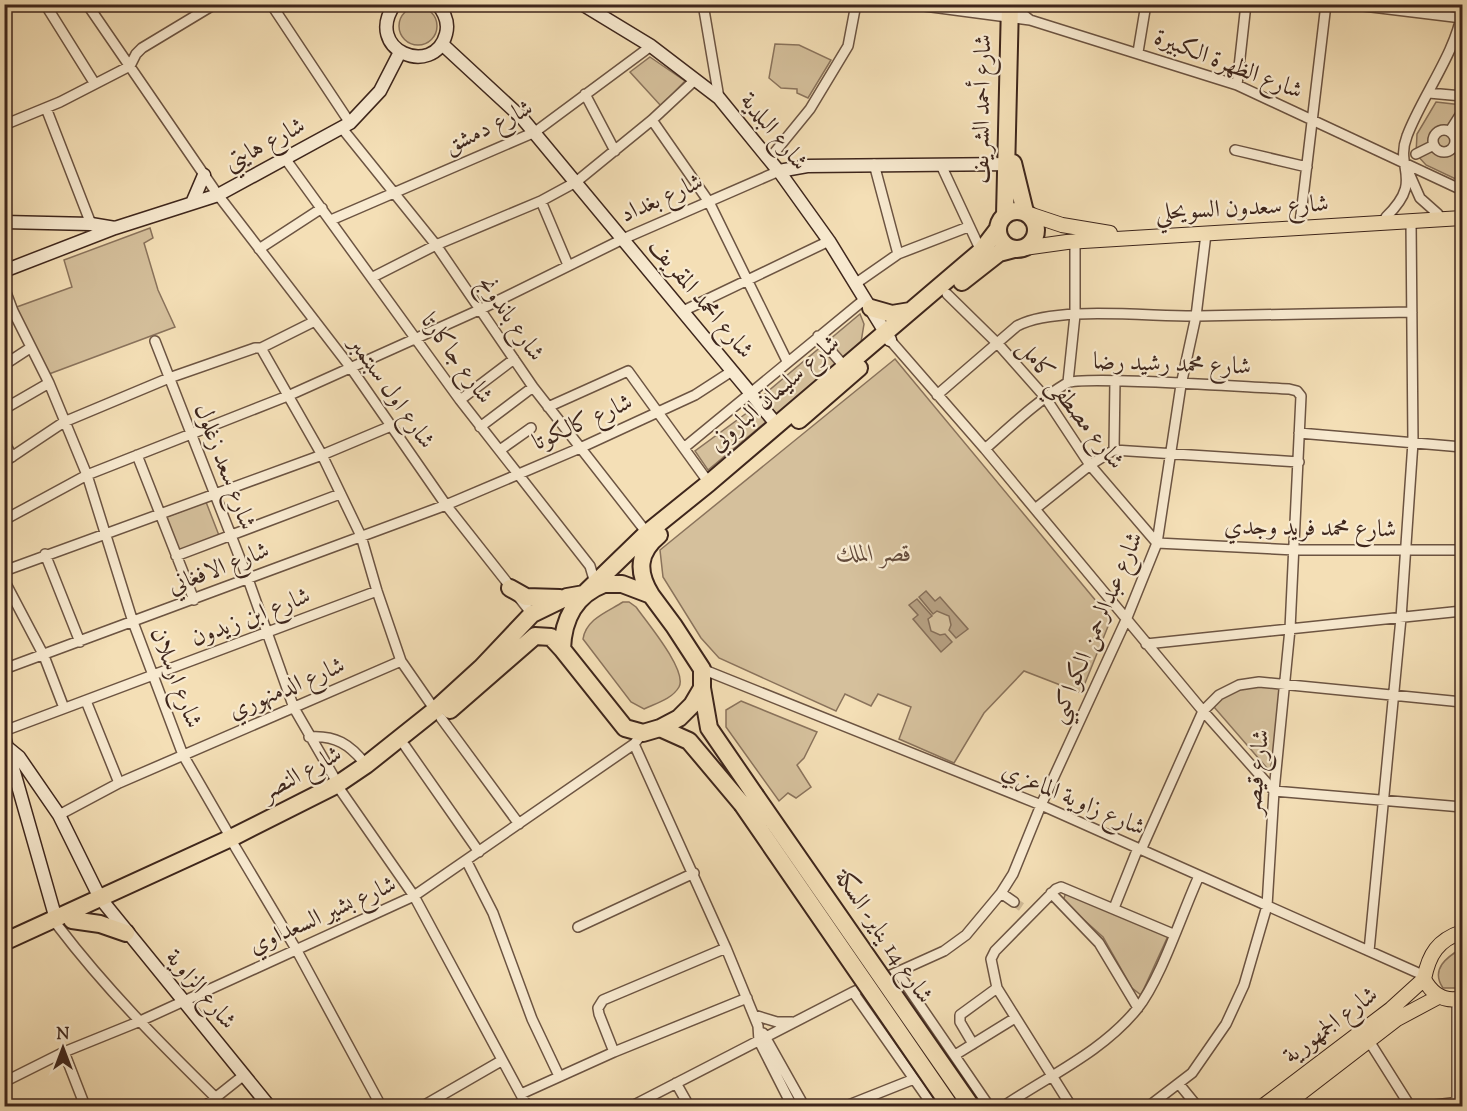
<svg xmlns="http://www.w3.org/2000/svg" width="1467" height="1111" font-family="'Sorts Mill Goudy',Amiri,serif">
  <style>
    .green { fill: #d5c09c; stroke: #8a735c; stroke-width: 1.5 }
    .water { fill: #b6a082; stroke: #866f59; stroke-width: 1.5 }
    .lines { fill: none; stroke-linecap: round; stroke-linejoin: round }
    .street-tunnel { stroke: #d0ba97; stroke-width: 9; stroke-dasharray: 9 4.5; stroke-linecap: butt }
    .street-casing { stroke: #6c5442; stroke-width: 12 }
    .secondary-casing { stroke: #3e261c; stroke-width: 15 }
    .primary-casing { stroke: #3e261c; stroke-width: 16 }
    .highway-casing { stroke: #3e261c; stroke-width: 20 }
    .street { stroke: #f8ead0; stroke-width: 9 }
    .secondary { stroke: #f8ead0; stroke-width: 12 }
    .primary { stroke: #f4dfb6; stroke-width: 14 }
    .highway { stroke: #f4dfb6; stroke-width: 16 }
    .highway-bridge-casing { stroke: #3e261c; stroke-width: 20; stroke-linecap: butt }
    .highway-bridge { stroke: #f4dfb6; stroke-width: 16 }
    .labels { text-anchor: middle; dominant-baseline: central; stroke-width: 4.5; stroke-linejoin: round; paint-order: stroke }
    .street-label { font-size: 24px; fill: #3e261c; stroke: #f8ead0 }
    .park-label { font-size: 24px; font-style: italic; fill: #644c3c; stroke: #f8ead0 }
  </style>
  <rect width="100%" height="100%" fill="#f4dfb6"/>
  <filter id="stains"><feTurbulence type="fractalNoise" baseFrequency=".00333" numOctaves="4"/><feColorMatrix values="0 0 0 0 .2 0 0 0 0 .09 0 0 0 0 .02 0 0 0 .5 -.17"/></filter>
  <radialGradient id="worn" r=".72"><stop offset=".6" stop-color="#630" stop-opacity="0"/><stop offset="1" stop-color="#630" stop-opacity=".3"/></radialGradient>
  <!-- green -->
  <path class="green" d="M399 26a19 19 0 1 1 38 0a19 19 0 1 1-38 0Z
    M775,44L799,45L831,60L808,98L797,93V89L781,88L769,78Z
    M650,57L685,81L661,106L630,72Z
    M1436,102L1462,105V182L1426,165L1416,154L1417,134Z
    M150,228L153,238L144,243L158,290L175,327L49,374L14,308L72,287L64,260Z
    M860,314L864,324L861,342L778,415L761,397Z
    M895,359L1111,619L1081,693L1024,671L984,713L954,763L899,739L911,707L878,694L871,706L845,694L836,711L719,658L701,638L663,577L660,550Z
    M755,407L767,421L708,470L695,451Z
    M206,502L220,538L178,554L164,518Z
    M623,602H629L636,607C646,621 688,671 679,687C672,699 657,703 644,709L631,702L583,639C586,619 607,612 623,602Z
    M1252,686L1280,688L1273,775L1214,707L1225,694Z
    M741,701L817,732L804,758L797,765L811,787L796,798L788,793L779,801L726,727V710Z
    M1066,892L1168,936L1141,995L1132,988L1103,937L1063,901Z
    M1462,948V988H1443C1430,969 1447,957 1462,948Z"/>
  <!-- water -->
  <path class="water" d="M926,591L935,601L940,597L968,629L956,638L949,630L951,625L949,616L937,611L933,614L919,597Z
    M917,599L932,616L928,619L931,631L940,635L945,634L952,642L941,652L913,619L918,615L909,605Z"/>
  <g class="lines">
    <!-- street-tunnel -->
    <path class="street-tunnel" d="M1014,902L1023,908"/>
    <!-- street casing -->
    <g class="street-casing">
      <path id="street" d="M45,4L95,84
        M87,4L218,195L351,368L446,505L532,614
        M271,4L350,123
        M703,4L719,98
        M909,4L1030,20L1237,85L1462,190
        M998,4L1020,12L1030,20
        M1347,4L1462,18
        M1138,52L1146,4
        M1237,85L1246,4
        M1429,93L1462,96
        M585,94L615,151
        M46,108L91,224
        M652,120L709,202L787,361
        M4,125L60,102L130,66L136,54L142,48L215,4
        M341,127L436,245L533,387L647,533
        M1433 141a11 11 0 1 1 22 0a11 11 0 1 1-22 0Z
        M1450,131L1462,112
        M1235,150L1307,167
        M1416,154L1434,145
        M284,157L460,400L590,566L595,583
        M770,158L810,109L848,46L856,4
        M874,164L898,254
        M941,165L981,251
        M1409,173L1420,198L1438,214
        M541,201L568,265
        M1386,217C1425,179 1394,169 1407,136C1421,98 1456,52 1462,12
        M331,220L535,132L651,46
        M1300,223L1326,4
        M259,249L322,208
        M373,277L436,245L541,201L576,182L652,120L696,79
        M855,284L898,254L968,227
        M4,287L13,311L49,383L87,475L133,622L183,755L231,838
        M947,294L999,345L1045,397L1090,465L1157,543L1295,550H1462
        M683,311L829,241
        M818,336L844,366
        M890,340L985,449L1203,711L1274,791L1462,807
        M155,341L248,579L294,708L338,784
        M261,348L322,455L361,536L377,591L401,661L435,710
        M4,365L30,348
        M1068,382L1075,315V242
        M937,395L1017,326C1055,305 1152,317 1198,316C1269,315 1341,313 1412,312
        M460,400L514,359
        M548,407L628,371L709,483
        M4,409L49,383
        M480,427L533,387
        M1299,433L1462,447
        M4,441L12,457
        M685,447L865,299
        M985,449C1011,426 1037,401 1067,383C1082,375 1258,388 1289,389L1297,391L1301,396L1290,629L1274,791L1267,906L1244,985L1226,1024L1192,1073L1149,1106
        M500,450L531,428
        M1114,450L1115,380
        M137,455L194,600
        M4,462L64,422L169,378L255,348H261L315,321
        M1035,509L1090,465L1114,450L1299,462
        M4,520L87,475L290,395L479,310L623,239L779,171
        M45,554L80,642
        M176,556L340,494
        M4,571L322,455L391,426
        M4,580L44,656L64,708
        M1146,644L1462,611
        M4,669L446,505L580,448L695,395L732,371
        M702,669L1041,805L1425,976
        M86,701L119,783
        M441,718L519,824
        M4,731L377,591
        M309,737C335,735 350,744 366,765
        M634,744L726,948L758,1026L759,1041L792,1106
        M405,746L479,852
        M341,791L414,896L527,1106
        M59,815L119,783L401,661
        M234,845L296,949L381,1106
        M1141,850L1203,711L1219,695L1239,685L1259,682L1462,702
        M467,862L493,913L532,1019L559,1076
        M1001,893L1014,902
        M1051,893L1099,943L1138,1008
        M1114,908L1138,848
        M58,926C106,989 160,1043 216,1098
        M578,927L694,873
        M1369,951L1401,618L1413,442L1411,222
        M898,973L989,1106
        M853,992L933,1106
        M754,1015L777,1022H792
        M763,1033L804,1106
        M1369,1041L1410,1106
        M973,1044L960,1022V1015L997,988
        M64,1052L85,1106
        M614,1052L599,1014L598,1008L603,1000L726,948
        M955,1055L1015,1018
        M4,1082L64,1052L138,1022L414,896L634,744L643,733
        M676,1083L689,1106
        M1179,1084L1197,1106
        M521,1094L614,1052L747,998
        M1457,1102V999
        M205,1106L244,1075
        M423,1106L501,1061
        M632,1106L853,992L944,951L966,935L1001,893L1013,874L1041,805L1126,620L1157,543L1181,385L1196,316L1206,234
        M846,1106L914,1079
        M1004,1106C1050,1075 1102,1052 1137,1009C1161,979 1182,913 1199,876
        M1071,1106L997,988L991,959L995,951L1056,889L1061,887L1173,934
        M1426,1106L1460,1102"/>
    </g>
    <!-- secondary casing -->
    <g class="secondary-casing">
      <path id="secondary" d="M395,4C362,50 434,79 446,34C449,23 445,13 437,4
        M582,4L651,46L719,98L781,174L829,241L890,340
        M442,44L522,118L777,425
        M779,171L807,166L1013,164
        M192,203L204,175
        M4,222L91,224L115,228L218,195L350,123L380,91L400,52
        M4,271L115,228
        M4,737L56,919
        M8,748L19,757L59,815L100,898L269,1106"/>
    </g>
    <!-- primary casing -->
    <g class="primary-casing">
      <path id="primary" d="M1029,214L1062,225L1110,233
        M1024,248L1067,242L1462,218
        M1462,932C1438,940 1429,954 1424,979C1432,994 1444,1003 1462,998
        M1263,1106L1391,1009L1424,979
        M1284,1106L1397,1019L1440,996"/>
    </g>
    <!-- highway casing -->
    <g class="highway-casing">
      <path id="highway" d="M1013,163L1025,212
        M998 230a19 19 0 1 1 38 0a19 19 0 1 1-38 0Z
        M1005,215L1010,4
        M962,282L999,253L1014,249
        M871,308L892,314L910,311
        M799,420L859,368
        M604,584H622L651,595L674,626L702,669V688L692,705L679,718L660,728L643,733L625,728L562,649C563,620 575,595 604,584Z
        M510,588L526,597L560,598
        M584,594L647,533L709,483L981,251L997,230
        M651,595C637,572 637,553 659,535
        M702,688L709,728L755,795
        M450,710L535,636L551,637L562,649
        M660,728L689,741L742,804
        M72,920L100,924L126,933
        M4,942L231,838L338,784L366,765L435,710L481,668L532,614L567,597L584,594"/>
    </g>
    <!-- street -->
    <use href="#street" class="street"/>
    <!-- secondary -->
    <use href="#secondary" class="secondary"/>
    <!-- primary -->
    <use href="#primary" class="primary"/>
    <!-- highway -->
    <use href="#highway" class="highway"/>
    <!-- highway-bridge casing -->
    <g class="highway-bridge-casing">
      <path id="highway-bridge" d="M755,795L971,1106
        M742,804L950,1106"/>
    </g>
    <!-- highway-bridge -->
    <use href="#highway-bridge" class="highway-bridge"/>
  </g>
  <g class="labels">
    <!-- street labels -->
    <g class="street-label">
      <text transform="translate(1228 65) rotate(21)">شارع الظهرة الكبيرة</text>
      <text transform="translate(983 109) rotate(-89)">شارع أحمد الشريف</text>
      <text transform="translate(489 128) rotate(-26)">شارع دمشق</text>
      <text transform="translate(773 132) rotate(51)">شارع البلدية</text>
      <text transform="translate(265 145) rotate(-28)">شارع هايتي</text>
      <text transform="translate(662 199) rotate(-24)">شارع بغداد</text>
      <text transform="translate(1242 209) rotate(-3)">شارع سعدون السويحلي</text>
      <text transform="translate(700 299) rotate(50)">شارع امحمد المقريف</text>
      <text transform="translate(510 319) rotate(55)">شارع باندونج</text>
      <text transform="translate(456 359) rotate(54)">شارع جاكارتا</text>
      <text transform="translate(1172 365) rotate(2)">شارع محمد رشيد رضا</text>
      <text transform="translate(391 393) rotate(55)">شارع اول سبتمبر</text>
      <text transform="translate(775 394) rotate(-41)">شارع سليمان الباروني</text>
      <text transform="translate(1070 405) rotate(52)">شارع مصطفي كامل</text>
      <text transform="translate(583 423) rotate(-24)">شارع كالكوتا</text>
      <text transform="translate(224 467) rotate(69)">شارع سعد زغلول</text>
      <text transform="translate(1310 529) rotate(1)">شارع محمد فريد وجدي</text>
      <text transform="translate(219 569) rotate(-21)">شارع الافغاني</text>
      <text transform="translate(251 618) rotate(-21)">شارع ابن زيدون</text>
      <text transform="translate(1097 628) rotate(-67)">شارع عبدالرحمن الكواكبي</text>
      <text transform="translate(175 678) rotate(69)">شارع ارسلان</text>
      <text transform="translate(287 689) rotate(-23)">شارع الدمنهوري</text>
      <text transform="translate(1258 772) rotate(-84)">شارع قيصر</text>
      <text transform="translate(302 774) rotate(-29)">شارع النصر</text>
      <text transform="translate(1073 800) rotate(23)">شارع زاوية الماعزي</text>
      <text transform="translate(323 916) rotate(-24)">شارع بشير السعداوي</text>
      <text transform="translate(883 937) rotate(56)">شارع 14 يناير- السكة</text>
      <text transform="translate(200 990) rotate(50)">شارع الزاوية</text>
      <text transform="translate(1331 1026) rotate(-37)">شارع الجمهورية</text>
    </g>
    <!-- park labels -->
    <g class="park-label">
      <text x="874" y="555">قصر الملك</text>
    </g>
  </g>
  <!-- margin -->
  <rect width="1467" height="1111" fill="none" stroke="#f4dfb6" stroke-width="24"/>
  <rect x="6" y="6" width="1455" height="1099" fill="none" stroke="#3e261c" stroke-width="3"/>
  <rect x="12" y="12" width="1443" height="1087" fill="none" stroke="#3e261c" stroke-width="1.5"/>
  <!-- north arrow -->
  <g transform="translate(63 1048)" stroke="#f8ead0" stroke-width="4.5" paint-order="stroke">
  <path d="M0-4.5L10 22L0 15L-10 22Z" fill="#3e261c"/>
  <text y="-9" font-size="16" font-weight="bold" text-anchor="middle" fill="#3e261c">N</text>
  </g>
  <rect width="100%" height="100%" filter="url(#stains)"/>
  <rect width="100%" height="100%" fill="url(#worn)"/>
</svg>
